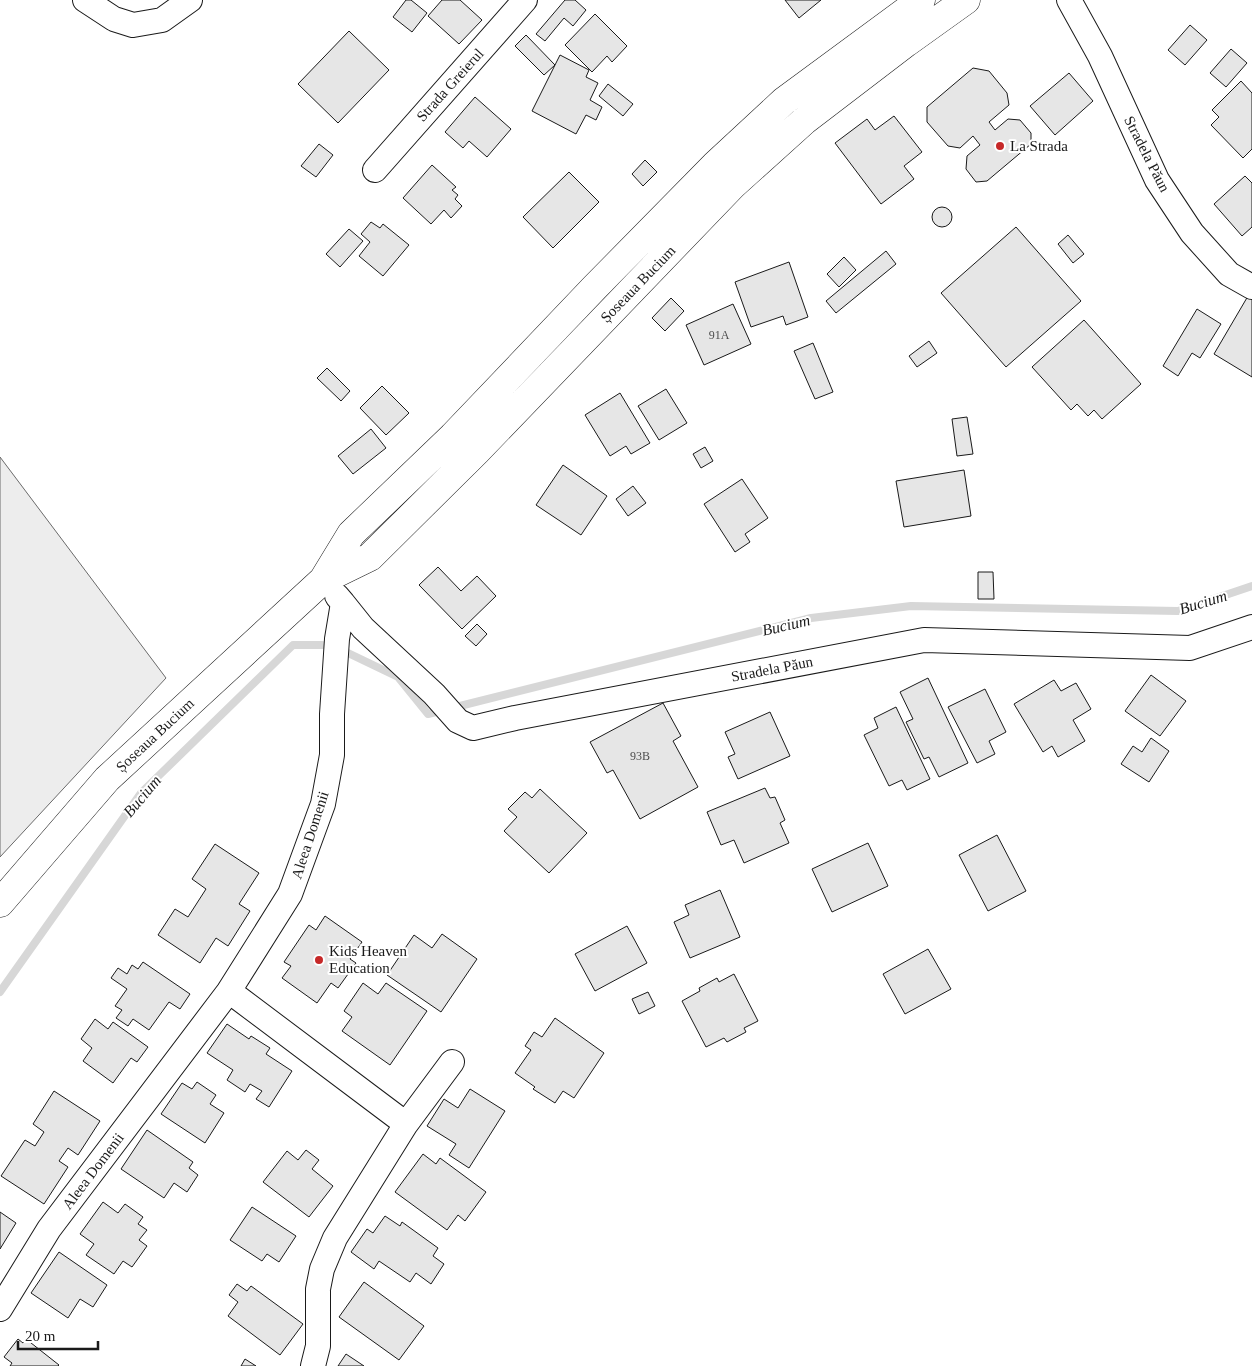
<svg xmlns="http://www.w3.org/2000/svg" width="1252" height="1366" font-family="'Times New Roman',serif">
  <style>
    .green { fill: #ededed; stroke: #6a6a6a }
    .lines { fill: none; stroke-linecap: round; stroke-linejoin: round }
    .stream { stroke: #d7d7d7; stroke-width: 8 }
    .building { fill: #e6e6e6; stroke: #1a1a1a }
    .street-casing { stroke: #1a1a1a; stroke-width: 26 }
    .primary-casing { stroke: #1a1a1a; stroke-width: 29 }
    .street { stroke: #fff; stroke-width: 24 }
    .primary { stroke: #fff; stroke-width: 28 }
    .poi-dot { fill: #c62828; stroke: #fff; stroke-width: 2 }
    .labels { text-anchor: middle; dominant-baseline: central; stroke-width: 4; stroke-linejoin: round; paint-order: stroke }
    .number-label { font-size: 12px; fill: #4d4d4d }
    .street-label { font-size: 15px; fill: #1a1a1a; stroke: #fff }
    .poi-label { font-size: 15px; fill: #1a1a1a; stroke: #fff; text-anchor: start }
    .water-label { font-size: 16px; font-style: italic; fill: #1a1a1a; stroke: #fff }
  </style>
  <rect width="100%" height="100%" fill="#fff"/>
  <!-- green -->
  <path class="green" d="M0,457L166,678L0,857Z"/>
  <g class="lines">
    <!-- stream -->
    <path class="stream" d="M348,653L398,677L428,714L811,618L911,606L1178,611L1252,586
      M0,992L141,793L293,645H322"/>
  </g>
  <!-- building -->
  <path class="building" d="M406,0H411L427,13L412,32L393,17Z
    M442,0H460L482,20L459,44L428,16Z
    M565,0H575L586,10L573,26L564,18L545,41L536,34Z
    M785,0H821L799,18Z
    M595,14L627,46L612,62L607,56L592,72L565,45Z
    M1190,25L1207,40L1185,65L1168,50Z
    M349,31L389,70L338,123L298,84Z
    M526,35L555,65L544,75L515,46Z
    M1231,49L1247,63L1226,87L1210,73Z
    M560,55L589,70L586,77L598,83L590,100L602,107L596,120L586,115L576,134L532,111Z
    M973,68L989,71L1007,93L1009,105L989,122L995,130L1008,119L1020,120L1031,133V144L987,181L976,182L966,169L967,156L980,145L973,136L960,148L948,146L927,122V107Z
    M1069,73L1093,101L1055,135L1030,106Z
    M1241,81L1252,93V149L1243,158L1211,125L1219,117L1212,110Z
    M608,84L633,104L623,116L599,96Z
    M475,97L511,129L487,157L469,141L463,148L445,132Z
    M894,116L922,152L904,166L914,179L881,204L835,143L867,119L875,130Z
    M319,144L333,155L316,177L301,166Z
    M645,160L657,172L643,186L632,174Z
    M432,165L456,187L452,190L458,195L455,199L462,206L451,218L444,210L431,224L403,198Z
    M569,172L599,202L553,248L523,217Z
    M1245,176L1252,183V227L1242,236L1214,204Z
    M932 217a10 10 0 1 1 20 0a10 10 0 1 1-20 0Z
    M371,222L380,228L383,224L409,245L383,276L359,256L370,242L361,234Z
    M1016,227L1081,301L1006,367L941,293Z
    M349,229L363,241L340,267L326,254Z
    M1068,235L1084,254L1073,263L1058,244Z
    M886,251L896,264L836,313L826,301Z
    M844,257L856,270L839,287L827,274Z
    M789,262L808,317L786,325L783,316L751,327L735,282Z
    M1248,296L1252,298V377L1214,354Z
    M671,298L684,311L665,331L652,318Z
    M733,304L751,344L704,365L686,325Z
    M1197,309L1221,324L1200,358L1192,353L1178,376L1163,366Z
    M1084,320L1141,384L1102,419L1094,410L1088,416L1077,404L1071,410L1032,367Z
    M929,341L937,353L917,367L909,356Z
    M813,343L833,392L815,399L794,351Z
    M327,368L350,391L341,401L317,378Z
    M382,386L409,413L386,435L360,408Z
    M666,389L687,423L659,440L638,406Z
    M620,393L650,443L631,454L626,446L610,456L585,415Z
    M967,417L973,454L957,456L952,419Z
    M371,429L386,448L353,474L338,456Z
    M705,447L713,461L701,468L693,454Z
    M563,465L607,496L581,535L536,505Z
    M964,470L971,516L904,527L896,481Z
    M742,479L768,518L745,534L750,542L735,552L704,504Z
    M633,486L646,503L628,516L616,499Z
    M438,567L461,591L477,576L496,596L462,629L419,585Z
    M978,572H993L994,599H978Z
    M477,624L487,634L476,646L465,636Z
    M1151,675L1186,701L1160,736L1125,711Z
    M928,678L968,763L939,777L929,757L924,759L906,722L913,719L900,692Z
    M1054,680L1061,691L1076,683L1091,709L1073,720L1085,741L1058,757L1052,746L1043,752L1014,704Z
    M985,689L1006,732L989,741L995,754L977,763L948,707Z
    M663,703L681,736L673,741L698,787L640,819L613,770L607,773L590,742Z
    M896,707L930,779L907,790L902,780L889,786L864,735L878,728L874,718Z
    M770,712L790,756L738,779L728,757L735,754L725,732Z
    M1151,738L1169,751L1149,782L1121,764L1133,746L1142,752Z
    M765,788L770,798L775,797L785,820L780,823L789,843L744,863L734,840L721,845L707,812Z
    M540,789L587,833L549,873L504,831L517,817L508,809L525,792L532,798Z
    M997,835L1026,891L988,911L959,855Z
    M868,843L888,886L832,912L812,869Z
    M215,844L259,873L239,904L250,911L228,946L216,938L200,963L158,935L175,909L188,917L206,889L192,879Z
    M720,890L740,937L690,958L674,922L689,915L685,905Z
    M325,916L362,942L350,959L356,963L338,988L331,983L317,1003L282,978L291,966L284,962L309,925L316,930Z
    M627,926L647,963L595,991L575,954Z
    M442,934L477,959L441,1012L387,975L414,935L432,948Z
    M928,949L951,989L905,1014L883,974Z
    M143,962L190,994L180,1009L169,1002L149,1030L133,1019L128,1026L116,1018L122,1010L115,1006L127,989L111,978L118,968L127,974L132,965L138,969Z
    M734,974L758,1021L744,1028L746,1032L727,1042L724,1038L706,1047L682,1001L700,991L699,988L717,978L719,982Z
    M363,983L378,994L386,983L427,1011L390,1065L342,1031L352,1017L344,1011Z
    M648,992L655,1006L639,1014L632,999Z
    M555,1018L604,1053L574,1098L563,1091L555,1103L533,1089L535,1087L515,1073L531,1050L525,1046L534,1032L542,1037Z
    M95,1019L108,1029L113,1022L148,1047L137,1062L131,1058L113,1083L83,1061L92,1048L81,1039Z
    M227,1024L249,1039L251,1036L270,1048L266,1054L292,1071L269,1107L256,1099L262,1091L250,1084L245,1092L227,1080L233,1070L207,1053Z
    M197,1082L216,1095L210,1104L224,1113L205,1143L161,1114L182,1083L192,1089Z
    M470,1089L505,1111L469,1168L449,1155L456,1144L427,1126L444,1099L458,1108Z
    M54,1091L100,1121L78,1155L68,1148L59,1161L68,1167L44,1204L1,1176L25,1140L35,1146L44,1132L33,1124Z
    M147,1130L193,1162L189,1168L198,1175L187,1192L174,1183L164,1198L121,1169Z
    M306,1150L319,1160L312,1169L333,1186L309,1217L263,1182L287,1151L298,1160Z
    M423,1154L436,1164L440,1158L486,1192L465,1221L458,1215L447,1230L395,1192Z
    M103,1202L118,1213L125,1204L143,1217L138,1224L147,1230L139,1240L147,1246L132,1267L123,1261L114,1274L86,1255L94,1244L80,1234Z
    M252,1207L296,1236L279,1262L267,1254L262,1261L230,1240Z
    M0,1212L16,1223L0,1249Z
    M385,1216L400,1226L402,1222L438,1248L433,1256L444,1264L431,1284L416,1273L410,1282L379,1261L374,1269L351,1252L367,1229L373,1233Z
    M59,1252L107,1285L93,1307L80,1299L68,1318L31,1293Z
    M364,1282L424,1326L399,1360L339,1317Z
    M237,1284L247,1291L251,1286L303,1324L280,1355L228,1316L238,1302L229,1295Z
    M18,1339L23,1343L26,1339L59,1365L58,1366H10L12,1363L4,1357Z
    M346,1354L364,1366H338Z
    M245,1359L256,1366H241Z"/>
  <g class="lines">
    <!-- street casing -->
    <g class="street-casing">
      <path id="street" d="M85,0L114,19L133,25L162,20L190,0
        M1069,0L1100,56L1157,180L1192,233L1229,274L1252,287
        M375,170L525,0
        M343,603L363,628L434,694L458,721L473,728L515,718L924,640L1190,648L1252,627
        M229,991L406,1124
        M0,1309L49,1229L229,991L290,894L323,804L332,755V714L337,639L343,603L337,596
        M313,1366L318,1346V1289L322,1269L335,1238L406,1124L452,1062"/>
    </g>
    <!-- primary casing -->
    <g class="primary-casing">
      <path id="primary" d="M323,580L370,557L477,451L733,185L804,121L906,43L966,0
        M0,903L107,779L323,580L351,534L453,436L595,287L715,165L784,101L921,0"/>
    </g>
    <!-- street -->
    <use href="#street" class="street"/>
    <!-- primary -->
    <use href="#primary" class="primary"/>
  </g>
  <!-- markers -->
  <g class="poi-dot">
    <circle cx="1000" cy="146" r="5"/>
    <circle cx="319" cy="960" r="5"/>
  </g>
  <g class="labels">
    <!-- number labels -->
    <g class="number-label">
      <text x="719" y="335">91A</text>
      <text x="640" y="756">93B</text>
    </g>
    <!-- street labels -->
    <g class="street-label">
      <text transform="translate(450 85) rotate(-48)">Strada Greierul</text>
      <text transform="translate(1147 154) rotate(63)">Stradela Păun</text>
      <text transform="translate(638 284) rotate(-46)">Șoseaua Bucium</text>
      <text transform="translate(772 669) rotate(-11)">Stradela Păun</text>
      <text transform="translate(155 735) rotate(-43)">Șoseaua Bucium</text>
      <text transform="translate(310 835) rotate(-72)">Aleea Domenii</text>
      <text transform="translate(93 1171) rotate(-53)">Aleea Domenii</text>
    </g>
    <!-- poi labels -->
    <g class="poi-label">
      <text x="1010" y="146">La Strada</text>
      <text x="329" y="951">Kids Heaven<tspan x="329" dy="17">Education</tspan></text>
    </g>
    <!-- water labels -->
    <g class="water-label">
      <text transform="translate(1203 602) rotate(-17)">Bucium</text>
      <text transform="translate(786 625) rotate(-13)">Bucium</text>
      <text transform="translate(142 796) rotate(-50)">Bucium</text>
    </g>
  </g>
  <!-- scale -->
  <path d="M18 1341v8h80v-8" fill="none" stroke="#1a1a1a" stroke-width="2.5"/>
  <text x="25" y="1341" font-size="15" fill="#1a1a1a" stroke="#ffffff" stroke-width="4" paint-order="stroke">20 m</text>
</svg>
